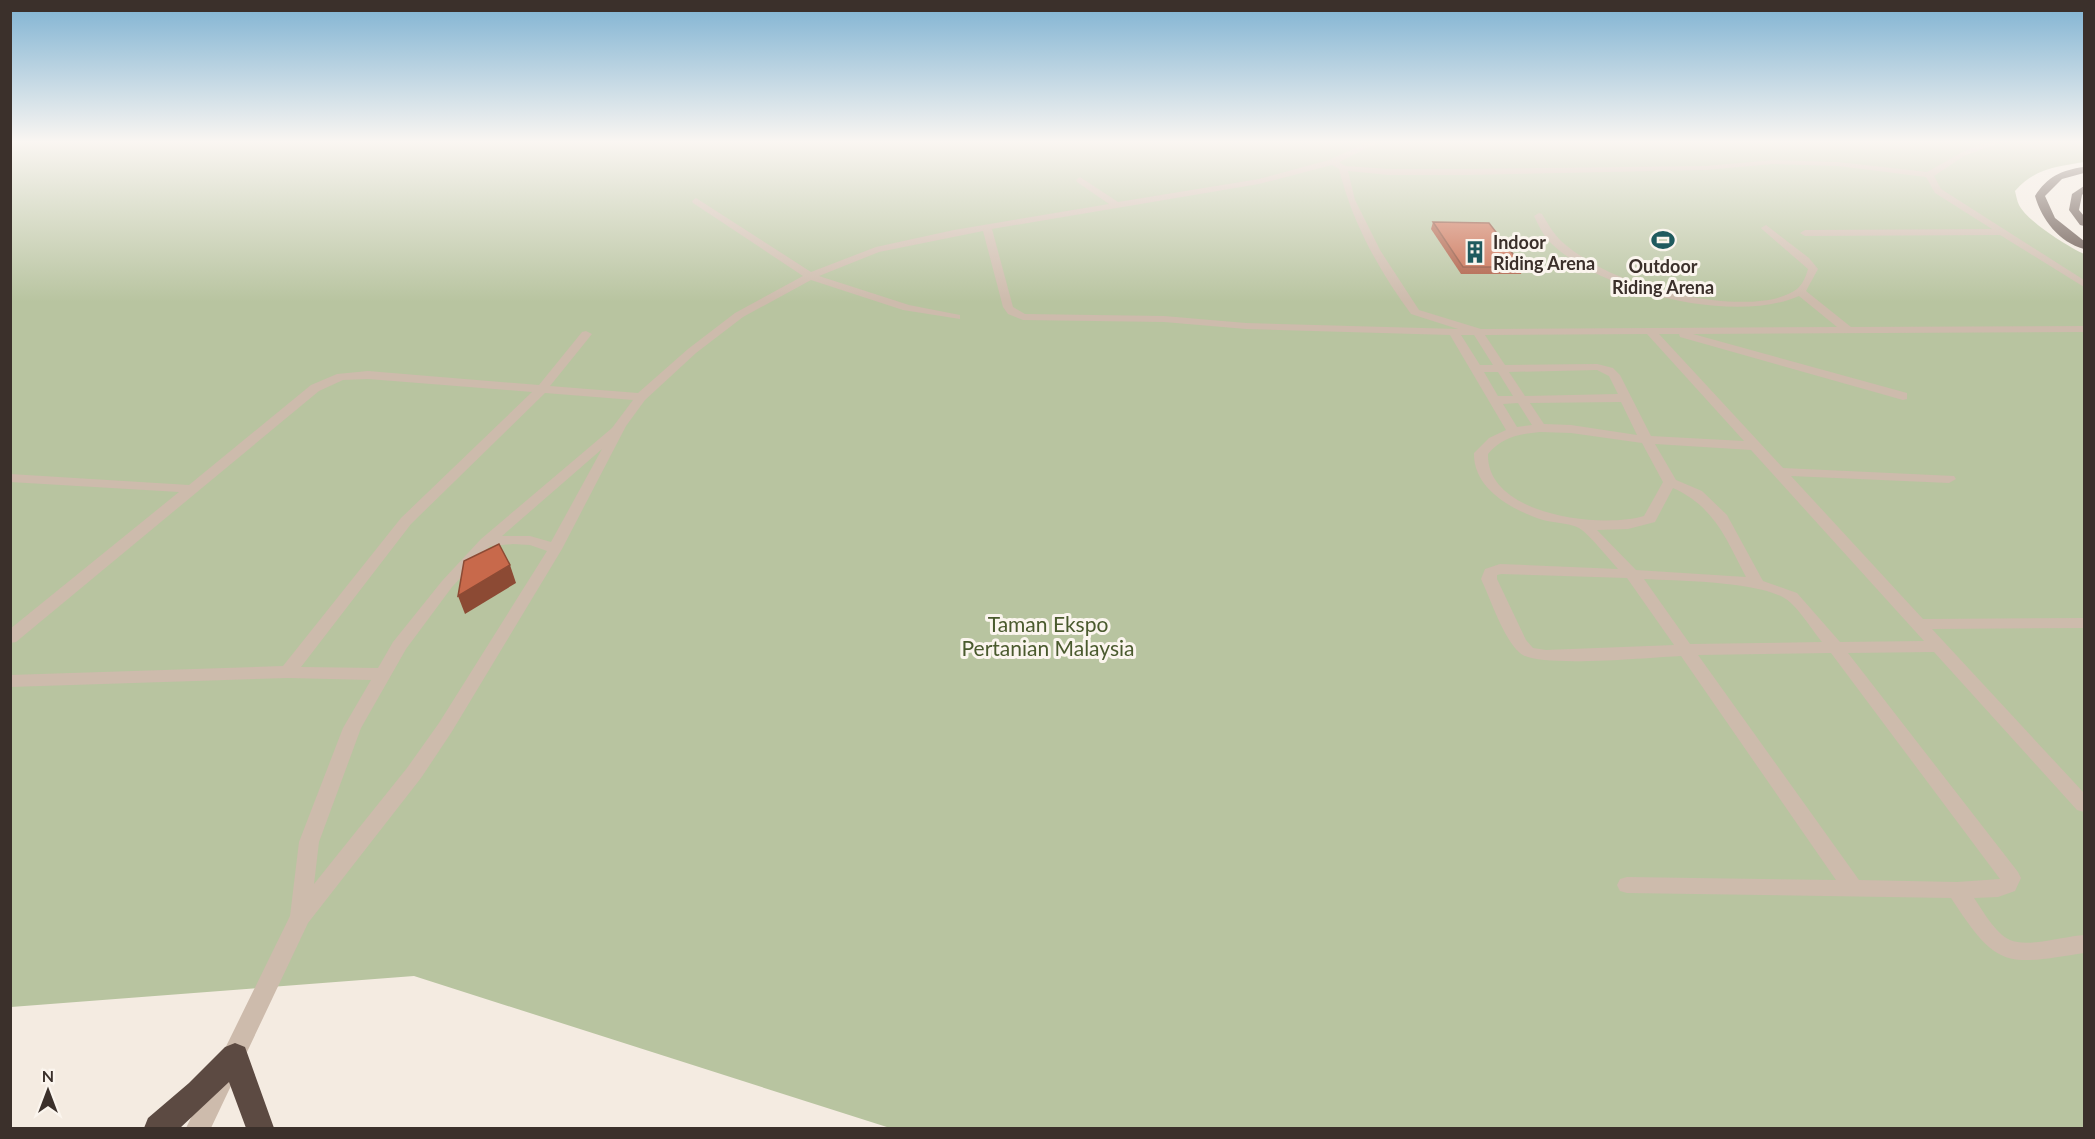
<svg xmlns="http://www.w3.org/2000/svg" width="2095" height="1139" font-family="Lato,sans-serif">
  <style>
    .green { fill: #b8c4a0 }
    .lines { fill: none; stroke-linecap: round; stroke-linejoin: round }
    .minor { fill: #cdbbac; fill-rule: evenodd }
    .highway { fill: #5c4a42; fill-rule: evenodd }
    .wall { fill: #ac5a40 }
    .shaded-wall { fill: #8c4a34 }
    .building { fill: #c8694b; stroke: #8c4a34; stroke-width: 1.5 }
    .labels { text-anchor: middle; dominant-baseline: central; stroke-width: 6; stroke-linejoin: round; paint-order: stroke }
    .far-poi-label { font-size: 18px; font-weight: bold; fill: #3b302b; stroke: #fbf5ee; text-anchor: start }
    .park-label { font-size: 21px; fill: #4a5a2e; stroke: #fbf5ee }
  </style>
  <rect width="100%" height="100%" fill="#f4ebe1"/>
  <!-- green -->
  <path class="green" d="M11,142H2084V162C2056,167 2035,168 2015,191C2016,195 2017,201 2019,205C2028,222 2067,246 2084,254V1128H890L414,976L11,1007Z"/>
  <g class="lines">
    <!-- minor -->
    <path class="minor" d="M1368,142H1379L1339,162L1345,166L1389,169H1462L1706,166L1773,160L1838,162L1927,172L1968,149L1987,142H2002L1964,156L1934,176L1941,189L2084,280V287L2000,235L1805,236L1800,233L1805,230L1992,229L1935,193L1926,177L1838,166L1773,164L1706,170L1462,175H1389L1348,171L1355,200L1380,250L1419,310L1481,329L1837,327L1799,296C1734,325 1597,292 1548,240C1542,233 1538,224 1534,216L1539,213L1542,214C1550,227 1555,237 1567,246C1588,263 1615,276 1640,284C1677,297 1763,314 1797,289C1803,284 1806,276 1808,269L1763,230L1761,228L1766,225L1809,258L1818,269L1806,291L1851,327L2084,326V332L1693,334L1907,393V399L1903,400L1680,337L1679,334H1659L1783,468L1954,476L1956,479L1949,483L1791,476L1923,619L2084,618V628L1932,629L2084,793V812L2077,810L1934,652L1848,653L2018,872L2021,878L2015,891L1998,897L1974,898C1983,911 1995,933 2010,940C2028,948 2065,936 2084,935V953C2004,966 1997,968 1951,898L1627,893L1620,891L1617,885L1620,879L1627,877L1836,880L1681,656C1653,657 1536,669 1520,653C1503,638 1491,600 1481,579L1485,569L1500,564L1618,569C1610,560 1588,533 1579,528C1569,523 1554,523 1543,520C1512,510 1473,489 1474,453L1489,438L1506,430L1450,335L1246,329L1164,322L1023,320L1008,314L1003,307L983,231L879,252L819,276L909,305L960,315V319L903,310L811,280L743,317L696,353L645,400L626,426L562,549L451,733L421,778L308,923L211,1128H186L290,916L299,842L343,728L371,680L288,678L10,687V675L283,666L401,518L532,392L368,379L343,380L319,391L16,642L10,643V629L179,492L10,482V474L189,485L311,385L337,374L368,371L539,385L582,332L586,331L592,334L550,386L638,393L688,349L735,313L803,276L693,203L692,201L696,198L811,272L876,247L954,230L1109,204L1077,182L1076,180L1080,177L1118,202L1259,179L1329,160ZM1332,165L1339,169C1352,222 1379,271 1411,314L1458,329L1246,323L1164,316L1025,314L1013,307L992,229L1259,184ZM1647,334L1744,441L1651,436L1620,375L1613,368L1597,364L1505,365L1485,335ZM1461,335H1474L1493,365H1480ZM1597,370L1609,376L1618,394L1525,396L1509,372ZM1484,372H1498L1513,396H1498ZM545,393L633,400L612,428L481,539L442,581L393,642L378,668L301,667L411,524ZM1621,402L1637,435L1571,425L1544,424L1530,403ZM1518,403L1532,425L1517,427L1503,404ZM1540,432L1571,433L1642,443L1663,482L1644,516C1600,529 1486,515 1488,454C1502,437 1519,434 1540,432ZM1655,444L1751,450L1924,641L1840,642L1797,593L1763,581L1727,515L1702,491L1676,480ZM602,449L551,542L530,536H502ZM1673,488C1715,507 1726,539 1746,577L1636,570L1597,530L1628,529L1655,522ZM513,544L530,545L547,551L439,723L407,768L314,884L319,842L361,728L406,649L452,587L490,546ZM1501,574L1627,578L1674,645L1546,650L1533,648L1526,640L1497,579V575ZM1644,579C1679,581 1758,581 1786,599C1798,607 1813,631 1822,642L1690,644ZM1831,653L2000,879L1957,882L1859,880L1698,655Z"/>
    <!-- highway -->
    <path class="highway" d="M2084,167V173L2062,179L2045,196L2055,218L2084,241V249C2059,242 2042,220 2035,196C2047,177 2061,170 2084,167Z
      M2084,186V193L2082,195L2079,210L2084,216V226L2080,225L2069,210L2072,194Z
      M235,1043L245,1047L274,1128H246L229,1082L180,1128H144L148,1118L189,1083L225,1047Z"/>
  </g>
  <!-- wall -->
  <path class="wall" d="M1433,222L1523,267L1521,274H1461L1431,229Z"/>
  <!-- shaded-wall -->
  <path class="shaded-wall" d="M510,565L516,583L465,614L458,596Z"/>
  <!-- building -->
  <path class="building" d="M1433,222L1489,223L1523,267H1463Z
    M499,544L510,565L458,596L464,561Z"/>
  <!-- sky -->
  <linearGradient id="sky" x2="0" y2="1"><stop stop-color="#7eb2d2"/><stop offset="0.47" stop-color="#faf6f2"/><stop offset="1" stop-color="#faf6f2" stop-opacity="0"/></linearGradient>
  <rect width="2095" height="302" fill="url(#sky)"/>
  <!-- icons -->
  <defs>
    <g id="stadium-bare" transform="scale(1.8)"><path d="M0-5a6.5 5 0 1 0 0 10a6.5 5 0 1 0 0-10ZM-3.5-1.8h7v3.6h-7Z" fill="#1f5a5e" stroke="#fbf5ee" stroke-width="2.5" paint-order="stroke"/></g>
    <g id="building-bare" transform="scale(1.8)"><path d="M-4-6H4V6H1V3H-1V6H-4ZM-2.5-4.3h1.7v1.8h-1.7ZM.8-4.3h1.7v1.8H.8ZM-2.5-1h1.7V.8h-1.7ZM.8-1h1.7V.8H.8Z" fill="#1f5a5e" stroke="#fbf5ee" stroke-width="2.5" paint-order="stroke"/></g>
  </defs>
  <g fill-rule="evenodd">
    <use href="#stadium-bare" x="1663" y="240"/>
    <use href="#building-bare" x="1475" y="252"/>
  </g>
  <g class="labels">
    <!-- far-poi labels -->
    <g class="far-poi-label">
      <text x="1493" y="242">Indoor<tspan x="1493" dy="21">Riding Arena</tspan></text>
      <text x="1663" y="266" text-anchor="middle">Outdoor<tspan x="1663" dy="21">Riding Arena</tspan></text>
    </g>
    <!-- park labels -->
    <g class="park-label">
      <text x="1048" y="623">Taman Ekspo<tspan x="1048" dy="24">Pertanian Malaysia</tspan></text>
    </g>
  </g>
  <!-- border -->
  <rect width="2095" height="1139" fill="none" stroke="#3b302b" stroke-width="24"/>
  <!-- north arrow -->
  <g transform="translate(48 1091)" stroke="#fbf5ee" stroke-width="4.5" paint-order="stroke">
  <path d="M0-4.5L10 22L0 15L-10 22Z" fill="#3b302b"/>
  <text y="-9" font-size="16" font-weight="bold" text-anchor="middle" fill="#3b302b">N</text>
  </g>
</svg>
